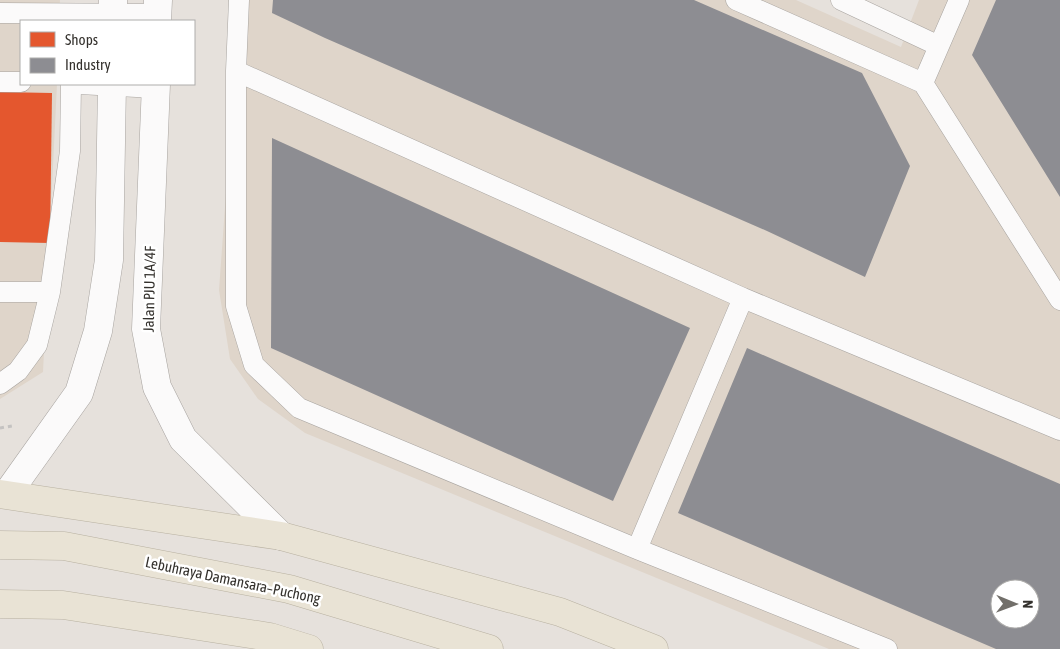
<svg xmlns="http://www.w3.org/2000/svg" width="1060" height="649" font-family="'Asap Condensed',sans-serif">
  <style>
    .built { fill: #dfd5ca; fill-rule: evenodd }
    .shops { fill: #e4572e }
    .industry { fill: #8d8d92; fill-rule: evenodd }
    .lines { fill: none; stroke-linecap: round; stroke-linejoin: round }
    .service-casing { stroke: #a7a39f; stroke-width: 21 }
    .tertiary-casing { stroke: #a7a39f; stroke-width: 29 }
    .motorway-casing { stroke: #b8b1a1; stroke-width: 29 }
    .path { stroke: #c4c2c1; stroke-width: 3; stroke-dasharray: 4 4; stroke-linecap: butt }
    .service { stroke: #fbfafa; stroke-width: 20 }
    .tertiary { stroke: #fbfafa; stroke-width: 28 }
    .motorway { stroke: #e9e3d5; stroke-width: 28 }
    .labels { text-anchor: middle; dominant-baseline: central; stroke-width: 5; stroke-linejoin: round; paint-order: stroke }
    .street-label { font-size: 15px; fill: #34312d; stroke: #fff }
  </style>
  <rect width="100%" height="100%" fill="#e6e1dc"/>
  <!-- built -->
  <path class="built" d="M0,0H60L59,21H21V84H57L43,372L0,399Z
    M240,0H796L901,47L919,0H1060V649H829L305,433L258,399L230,359L219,290ZM1000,589H1030V619H1000Z"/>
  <!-- shops -->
  <path class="shops" d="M0,92L52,93L50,243L0,242Z"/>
  <!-- industry -->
  <path class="industry" d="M273,0H694L862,73L910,166L865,277L767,231L325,38L272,13Z
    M996,0H1060V197L972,55Z
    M272,138L690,328L613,501L271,348Z
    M747,348L1060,484V649H996L678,513ZM1000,589H1030V619H1000Z"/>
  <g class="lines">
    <!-- service casing -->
    <g class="service-casing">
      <path id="service" d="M239,0L236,71V306L254,365L299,408L637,549L887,649
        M736,0L923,83L1060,300
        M841,0L939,46
        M0,13L158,14
        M236,71L743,298L1060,430
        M0,82H21
        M923,83L959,0
        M79,84L156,88
        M0,292H50L70,151L71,84
        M0,384L18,371L37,345L50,292
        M637,549L743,298"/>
    </g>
    <!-- tertiary casing -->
    <g class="tertiary-casing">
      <path id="tertiary" d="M113,21V0
        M157,21L158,0
        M156,84L146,329L157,387L183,439L281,536
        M7,494L79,393L98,331L109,260L112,84"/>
    </g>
    <!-- motorway casing -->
    <g class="motorway-casing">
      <path id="motorway" d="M0,494L281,536L560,612L654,649
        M0,545L64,546L289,589L489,649
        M0,604L63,605L270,637L309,649"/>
    </g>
    <!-- path -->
    <path class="path" d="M0,428L12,426"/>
    <!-- service -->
    <use href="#service" class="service"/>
    <!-- tertiary -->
    <use href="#tertiary" class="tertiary"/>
    <!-- motorway -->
    <use href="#motorway" class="motorway"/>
  </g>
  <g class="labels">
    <!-- street labels -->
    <g class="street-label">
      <text transform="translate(149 289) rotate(-89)">Jalan PJU 1A/4F</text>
      <text transform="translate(233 580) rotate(12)">Lebuhraya Damansara–Puchong</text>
    </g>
  </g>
  <!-- legend -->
  <rect x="20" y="20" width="175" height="65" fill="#ffffff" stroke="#aeadab"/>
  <rect x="30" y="32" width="25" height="15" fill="#e4572e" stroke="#aeadab"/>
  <text x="65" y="45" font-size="15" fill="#34312d">Shops</text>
  <rect x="30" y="58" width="25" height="15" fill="#8d8d92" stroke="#aeadab"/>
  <text x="65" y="70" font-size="15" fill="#34312d">Industry</text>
  <!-- north arrow -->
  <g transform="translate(1015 604) rotate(91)"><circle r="24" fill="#ffffff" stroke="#aeadab"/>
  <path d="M0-4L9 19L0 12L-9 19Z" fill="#726f6a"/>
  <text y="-8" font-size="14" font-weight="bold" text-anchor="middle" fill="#34312d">N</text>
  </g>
</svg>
